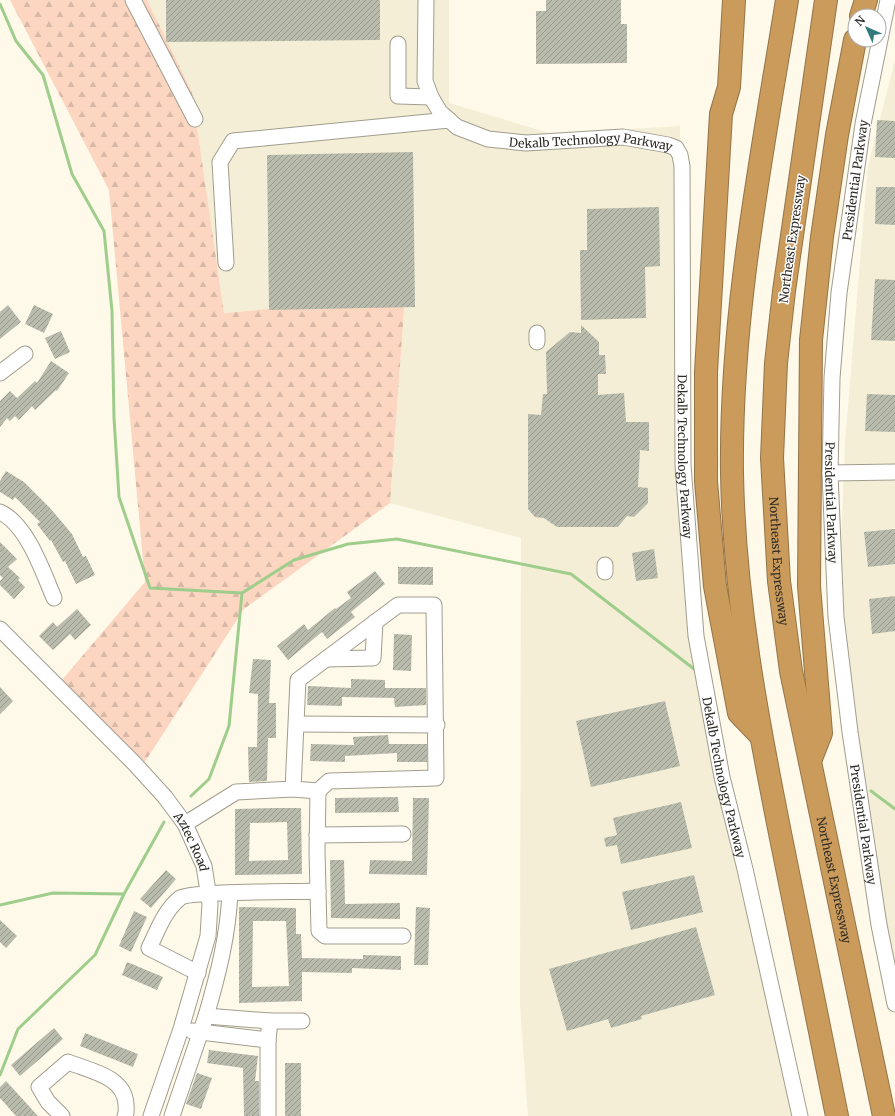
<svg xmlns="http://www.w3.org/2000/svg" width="895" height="1116" font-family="Merriweather,serif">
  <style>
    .built { fill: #f4eed6 }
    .forest { fill: url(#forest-firs) }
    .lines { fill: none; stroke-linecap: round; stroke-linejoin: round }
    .stream { stroke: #9fcd8b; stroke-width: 3 }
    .building { fill: url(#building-hatch); fill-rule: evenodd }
    .minor-casing { stroke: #a19d8e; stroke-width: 17 }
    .highway-casing { stroke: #947449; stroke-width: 24 }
    .minor { stroke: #fff; stroke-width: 15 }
    .highway { stroke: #cb9b5c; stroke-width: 22 }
    .labels { text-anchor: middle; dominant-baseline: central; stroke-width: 3; stroke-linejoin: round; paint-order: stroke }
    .street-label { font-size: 12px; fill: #2d2b25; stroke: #fff }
  </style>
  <defs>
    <pattern id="forest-firs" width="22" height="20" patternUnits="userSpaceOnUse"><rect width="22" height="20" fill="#fcd6c1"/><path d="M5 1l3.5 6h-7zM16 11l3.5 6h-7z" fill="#d8b8a6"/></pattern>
    <pattern id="building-hatch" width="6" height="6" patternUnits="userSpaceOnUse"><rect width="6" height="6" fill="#b9bcac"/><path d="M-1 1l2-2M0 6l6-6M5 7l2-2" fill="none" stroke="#97998c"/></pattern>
  </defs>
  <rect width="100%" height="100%" fill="#fef9e9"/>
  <!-- built -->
  <path class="built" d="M147,0H449V103L552,134L680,126L675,415L691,581L715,756L804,1116H528L520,1005L521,538L390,503L405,297L224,313L192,92Z
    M895,60V998L837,656L845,443L868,166Z"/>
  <!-- forest -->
  <path class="forest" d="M10,0H147L192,92L224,313L405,297L390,503L244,609L139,771L56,687L145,582L109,190Z"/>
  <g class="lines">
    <!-- stream -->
    <path class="stream" d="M0,4L16,41L43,75L72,174L104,231L112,311L114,418L119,497L150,588L242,593L294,560L348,544L397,539L571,574L694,669
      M871,791L895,809
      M191,796L209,779L229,726L242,593
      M0,905L53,893L124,894
      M0,1075L18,1029L95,955L124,894L164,822"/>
  </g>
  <!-- building -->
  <path class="building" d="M166,0H380V40L166,42Z
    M546,0H621V24H627V63L536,64V11H546Z
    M877,120L895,121V158L875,157Z
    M413,152L415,307L269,310L267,155Z
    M876,187H895V225L875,224Z
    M659,207L660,266L645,267L646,318L581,320L580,250H587V209Z
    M875,279L895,280V341L871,340Z
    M8,305L21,322L0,339V312Z
    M34,305L53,314L44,333L25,324Z
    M581,325L599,342V355H605L606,374H598V395L624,393L626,422H649V451L640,450L638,487L648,488V503L634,517L627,516L618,527H557L544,518L535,517L528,509V414L541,415L543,394H547L546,352L570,332L581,333Z
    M61,331L70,352L55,359L45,338Z
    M51,361L69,373L57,391L56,390L35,410L32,406L19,420L15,416L10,421L7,418L0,427V401L10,391L17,398L35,381L37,383Z
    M867,394L895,395V432L865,431Z
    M6,471L24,482L50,508L72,534L83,557L86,556L95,575L76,584L65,561L63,562L51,540L50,541L37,524L40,522L15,497L13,500L0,492V481Z
    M895,529V564L868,567L864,532Z
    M0,542L17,559L8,567L20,578L18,580L25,587L14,599L0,585V581L3,578L0,575Z
    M654,549L658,578L636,581L632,553Z
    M398,567H433V585L398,584Z
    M375,571L385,584L351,612L355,617L327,639L322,632L288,660L277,646L304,624L308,630L335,608L336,609L351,598L347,592Z
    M895,596V631L872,634L869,599Z
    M77,609L91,625L75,640L70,634L53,650L39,636L53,622L57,627Z
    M394,634L412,635L411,671L393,670Z
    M253,659L271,660L269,703H276V738H268L267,781L249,782L248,747H257L258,694L249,693Z
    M351,679L385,680V688H426V705L395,707L394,698L342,697V706L307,705L308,686L351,688Z
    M0,687L13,701L0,714Z
    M665,701L680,766L591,787L576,721Z
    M388,735L389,744H427V762H397V753L345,756V762L310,761L311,744L354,745L353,737Z
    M398,797L399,812L335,813V798Z
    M413,798H429L427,875L369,874L370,860L412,861Z
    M681,802L692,848L621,864L617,845L606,847L604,838L617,835L613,818Z
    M274,808H301L302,874L235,875V809ZM287,822L288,860L249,861L250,823Z
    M330,860H344L345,904L400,903V919L331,918Z
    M166,870L176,879L151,908L140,899Z
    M694,875L703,912L631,930L622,892Z
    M239,907L296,908V934H301L302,958L363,959V955L401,956V970L352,968V973L302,972V1001L239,1003ZM253,921H286L289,986L252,987Z
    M416,907L430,908L428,965H414Z
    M134,911L147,917L131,952L119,946Z
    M0,920L17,936L6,948L0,942Z
    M696,927L715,995L641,1016L642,1019L611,1028L608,1019L567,1031L549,969Z
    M127,962L163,977L157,990L122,975Z
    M54,1028L63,1039L20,1076L11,1065Z
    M85,1033L138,1054L133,1067L80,1046Z
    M209,1050L258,1056L255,1081H259V1116H244L243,1068L207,1063Z
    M285,1063H301V1116H285Z
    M197,1073L212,1078L201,1109L186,1104Z
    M6,1081L38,1116H16L0,1098V1087Z"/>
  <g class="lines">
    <!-- minor casing -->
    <g class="minor-casing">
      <g id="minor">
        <path d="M133,0L195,119"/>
        <path id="s1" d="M426,0L425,81L431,97L440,112L457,127L488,139L526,143L623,137L668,145L676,148L680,155L682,166L683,465L696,636L722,777L745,869L800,1116"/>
        <path id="s2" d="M888,0L863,124L839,293L832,378L830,473L836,617L850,732L879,925L895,1004"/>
        <path d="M398,44V96L431,97"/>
        <path d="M226,263L220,162L233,141L449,120"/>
        <path d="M537,333V342"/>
        <path d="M0,373L25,354"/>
        <path d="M830,473L895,472"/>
        <path d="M0,512C27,524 43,572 54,598"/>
        <path d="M605,572V565"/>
        <path id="s3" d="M0,629L134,763L165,797L185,824L204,866L210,904L208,936L181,1029L151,1116"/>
        <path d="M326,659L373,658L375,622"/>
        <path d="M297,724L437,725"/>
        <path d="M318,791L317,851L319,931L325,936H403"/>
        <path d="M185,824L236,792L293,789L318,791L329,781L436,778L434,605H398L298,680L293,789"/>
        <path d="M317,835L403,834"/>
        <path d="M198,973L149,948C158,930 164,911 180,898C189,891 298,892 318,891"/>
        <path d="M206,1016C218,975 228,936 230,893"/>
        <path d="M192,1031L268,1040"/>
        <path d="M62,1116L48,1102L39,1087L68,1062C90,1071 124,1076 126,1104C126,1108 127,1112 125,1116"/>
        <path d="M172,1116L206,1016L270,1021H302"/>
        <path d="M268,1116V1040L270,1021"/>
      </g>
    </g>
    <!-- highway casing -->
    <g class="highway-casing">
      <g id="highway">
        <path d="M734,0L729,87L721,114L706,372V481L715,586L739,713L761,736"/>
        <path d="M787,0C762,156 730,314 732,473C734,596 757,718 781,838C800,931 818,1023 837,1116"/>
        <path id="s4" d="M826,0L784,291L776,363L772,458L779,581L791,671L884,1116"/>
        <path d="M861,16L866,0"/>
        <path d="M810,761L821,733L809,586L811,340L822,237L837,135L855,40"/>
      </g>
    </g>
    <!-- minor -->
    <use href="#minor" class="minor"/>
    <!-- highway -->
    <use href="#highway" class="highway"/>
  </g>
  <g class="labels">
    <!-- street labels -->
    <g class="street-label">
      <text stroke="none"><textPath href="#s1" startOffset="275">Dekalb Technology Parkway</textPath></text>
      <text transform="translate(855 180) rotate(-82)">Presidential Parkway</text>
      <text transform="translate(792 239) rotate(-82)">Northeast Expressway</text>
      <text stroke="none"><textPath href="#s1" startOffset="671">Dekalb Technology Parkway</textPath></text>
      <text stroke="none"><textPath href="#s2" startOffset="507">Presidential Parkway</textPath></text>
      <text stroke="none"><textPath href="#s4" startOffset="565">Northeast Expressway</textPath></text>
      <text stroke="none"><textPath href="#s1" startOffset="995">Dekalb Technology Parkway</textPath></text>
      <text stroke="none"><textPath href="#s2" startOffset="831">Presidential Parkway</textPath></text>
      <text stroke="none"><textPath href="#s3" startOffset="288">Aztec Road</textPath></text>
      <text stroke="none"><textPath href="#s4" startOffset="889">Northeast Expressway</textPath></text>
    </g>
  </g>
  <!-- north arrow -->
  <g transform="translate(867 28) rotate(315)"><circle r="19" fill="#ffffff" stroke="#abaaa8"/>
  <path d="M0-3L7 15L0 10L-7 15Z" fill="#317b7e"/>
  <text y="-6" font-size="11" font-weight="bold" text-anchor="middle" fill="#2d2b25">N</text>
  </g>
</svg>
